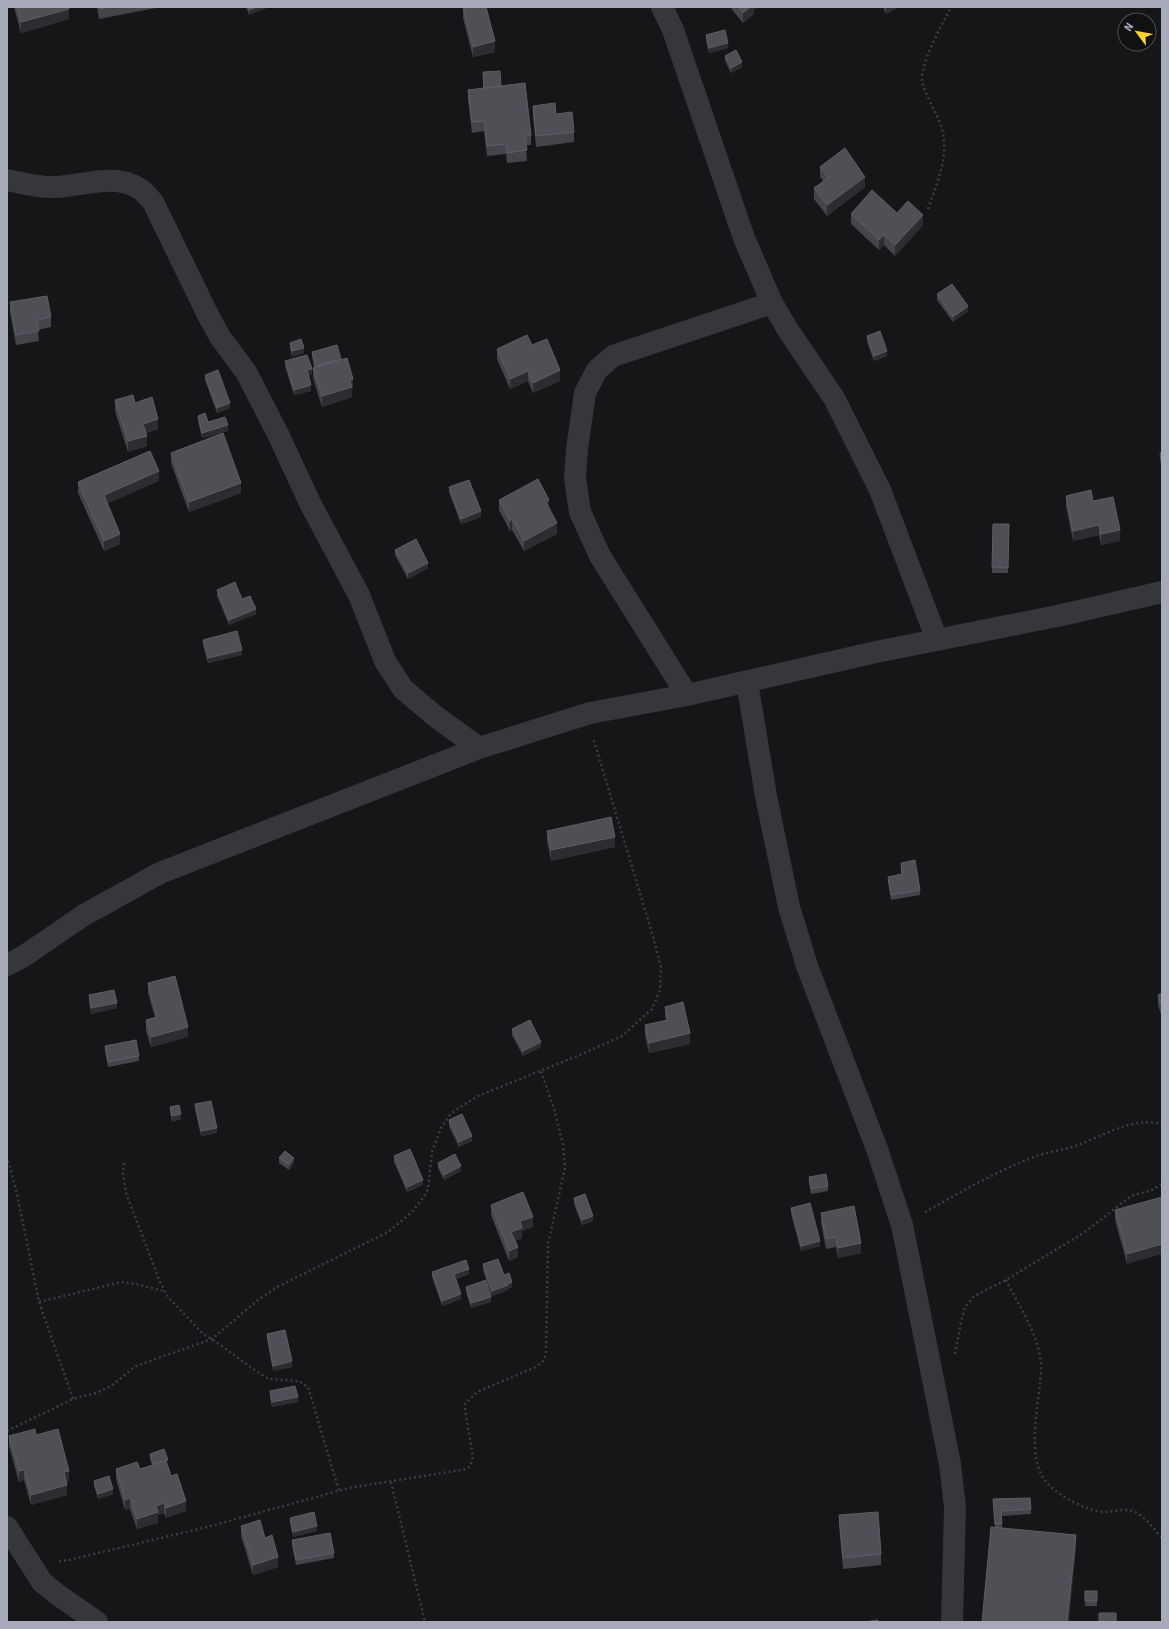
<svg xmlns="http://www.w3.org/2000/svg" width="1169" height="1629" font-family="'Fira Sans',sans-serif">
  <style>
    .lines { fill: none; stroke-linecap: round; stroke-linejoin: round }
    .path { stroke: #3c3d44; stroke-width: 2.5; stroke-dasharray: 2 3; stroke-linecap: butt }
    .minor { stroke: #36363d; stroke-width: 22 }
    .wall { fill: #44454a }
    .shaded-wall { fill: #2d2d31 }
    .building { fill: #4f5056; stroke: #5d5e65 }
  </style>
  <rect width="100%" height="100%" fill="#161518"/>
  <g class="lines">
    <!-- path -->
    <path class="path" d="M928,209C938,179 952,152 939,120C935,112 923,89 922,81C921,61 942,25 951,7
      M7,1156L17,1194L39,1302L73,1399
      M124,1163L123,1173L126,1193L160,1282L168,1297L203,1334L212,1339L256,1371L269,1379L299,1381L308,1387L339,1491
      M925,1212C959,1193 997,1171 1034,1157C1046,1152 1060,1151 1072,1147C1101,1138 1131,1116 1162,1124
      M1006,1280C1019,1306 1038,1333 1041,1363C1042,1369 1040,1377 1040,1384C1037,1411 1028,1455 1044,1479C1054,1494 1086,1511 1104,1512C1114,1512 1127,1507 1137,1513C1147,1519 1154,1529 1162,1538
      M39,1302L121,1282L136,1284L163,1291
      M955,1354L961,1322L965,1307L974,1296L1006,1280L1085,1232L1131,1196L1152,1190L1162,1184
      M7,1431L73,1399L96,1393L111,1386L136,1366L212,1339L258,1300L277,1287L388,1232L412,1212L425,1195L428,1189L432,1152L441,1128L450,1115L457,1109L478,1096L582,1054L622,1036L652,1009L660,990L661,967L652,933L594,741L595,738
      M391,1482L425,1622
      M59,1561L69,1560L207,1527L349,1488L467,1469L470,1466L473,1457L465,1410V1404L477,1392L536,1367L543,1361L546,1355L548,1244L565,1168L563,1144L554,1109L541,1071"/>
    <!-- minor -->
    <path class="minor" d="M662,7L673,30L744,238L772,303L788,330L834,398L880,490L937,640
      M7,180C23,183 39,188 56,187C83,186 115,172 140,189C145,192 149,198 153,202L208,315L220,337L246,372L278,434L310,503L359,595L385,661L403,689L435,716L479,748
      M747,682L766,796L789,907L807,966L877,1149L902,1225L950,1464L955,1507L952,1622
      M687,695L600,556L580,512L575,478L577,449L585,393L597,370L613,356L772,303
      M7,965L24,956L84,915L160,873L479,748L590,713L687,695L876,652L1062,615L1162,592
      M7,1527L42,1582L58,1595L97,1622"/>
  </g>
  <!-- wall -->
  <path class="wall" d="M14,7H68L69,19L21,33Z
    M97,7H156V8L99,19Z
    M246,7H266V8L249,15Z
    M463,7L495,52L473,57L463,18Z
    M730,7H758L754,10V14L743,23Z
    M883,7H899L886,14Z
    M706,35L728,48L709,53L706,41Z
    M725,56L742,67L731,73L725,61Z
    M483,72L501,86L531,135V145H526L527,161L507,163L506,154L487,156L484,131L472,133L468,100V90L483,88Z
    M533,106L556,114L574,132V142L536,147L533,116Z
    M820,167L865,187L827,216L814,199V188L824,182L820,177Z
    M851,214L923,225L895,256L884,245L879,250L851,224Z
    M937,294L968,311L953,322L937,300Z
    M10,302L51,317V327L38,330L39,341L16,345L10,313Z
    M867,336L887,356L874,361L867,342Z
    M290,343L304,353L292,357L290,348Z
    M532,345L560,381L533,393L528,381L510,389L497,359V349Z
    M312,352L341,359L353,389H352V397L322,407L313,378V368L314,367L312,357Z
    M285,361L312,375H308L311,391L294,395L285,366Z
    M205,375L230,408L217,413L205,380Z
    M115,400L135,403L158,429L146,433L147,446L128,452L115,411Z
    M198,416L208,422L228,431L202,438L198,421Z
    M1162,452V471L1160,458V453Z
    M171,453L241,493L189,512L171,463Z
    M159,481L107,503L120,544L104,551L78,493V482Z
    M449,487L481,517L461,524L449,492Z
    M1066,496L1093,501L1120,541L1101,545L1099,535L1073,541L1066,506Z
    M499,500L549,509L557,534L524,551L512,530L510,531L499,510Z
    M993,524H1009L1008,573H992Z
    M395,550L428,568L408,579L395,555Z
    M217,590L256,614L229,625L217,596Z
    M203,640L242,655L208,663L203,645Z
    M547,831L615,847L551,861L547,841Z
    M901,863L920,890V895L891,900L888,882V877L901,874Z
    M148,983L188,1037L151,1047L146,1031V1020L155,1018L148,993Z
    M1162,993V1018L1158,1005V995Z
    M89,995L117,1008L91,1014L89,1000Z
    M665,1007L690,1044L649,1053L645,1035V1025L666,1020L665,1017Z
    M512,1029L541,1047L523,1056L512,1035Z
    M105,1046L139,1056V1061L108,1067L105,1051Z
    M195,1104L217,1133L201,1136L195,1109Z
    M170,1107L181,1119L172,1122L170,1112Z
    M449,1120L472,1141L459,1147L449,1126Z
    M394,1156L423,1185L407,1192L394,1162Z
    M279,1158L294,1164L289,1170L279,1163Z
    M438,1163L461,1171L444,1180L438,1168Z
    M809,1177L828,1186V1191L811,1194L809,1182Z
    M1162,1197L1127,1264L1115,1220V1210Z
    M574,1198L593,1221L582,1225L574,1204Z
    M491,1205L533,1227L522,1231V1238L515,1241L518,1257L509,1261L491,1215Z
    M791,1208L820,1246L801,1251L791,1213Z
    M821,1213L861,1253L838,1258L836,1247L826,1249L821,1223Z
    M483,1264L504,1275L512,1287L508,1289V1290L492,1296L483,1270Z
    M432,1272L469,1274L456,1279L461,1299L442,1306L432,1277Z
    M466,1287L491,1302L471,1308L466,1292Z
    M267,1334L292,1367L273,1371L267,1339Z
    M270,1391L298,1402L272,1407L270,1396Z
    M36,1435L69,1481L67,1482V1495L31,1505L24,1480L19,1482L9,1446V1436Z
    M150,1454L168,1465L171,1476L186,1511L166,1518L164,1513L158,1515V1523L137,1529L130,1509L125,1510L116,1479V1469H140L152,1465L150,1459Z
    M94,1481L113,1494L98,1499L94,1486Z
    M1030,1498L1031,1514L1002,1516V1528L1076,1550L995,1527L993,1504Z
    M839,1515L881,1554V1565L843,1569L839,1525Z
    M290,1518L317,1531L293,1537L290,1523Z
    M241,1526L278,1567L253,1575L241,1536Z
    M292,1540L334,1553V1558L296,1565L292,1545Z
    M1085,1591H1097V1606H1085Z"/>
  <!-- shaded-wall -->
  <path class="shaded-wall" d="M257,7H266V8L249,15V10Z
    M750,7H758L754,10V14L743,23V13Z
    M886,7H899L886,14Z
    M69,9V19L21,33V22Z
    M495,41V52L473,57V47Z
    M728,43V48L709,53V48Z
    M742,62V67L731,73V68Z
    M865,177V187L827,216V205Z
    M923,215V225L895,256V245Z
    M884,235V245L879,250V240Z
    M968,306V311L953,322V317Z
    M304,348V353L292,357V351Z
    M887,351V356L874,361V356Z
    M312,369V375L307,376V370Z
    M560,370V381L533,393V383Z
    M528,371V381L510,389V379Z
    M353,379V389H352V397L322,407V396L350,380Z
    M311,385V391L294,395V390Z
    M230,403V408L217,413V408Z
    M158,419V429L143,434V424Z
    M228,425V431L202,438V433Z
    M147,436V446L128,452V441Z
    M159,471V481L104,505V495Z
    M241,483V493L189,512V502Z
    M549,500V510L546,502Z
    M481,511V517L461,524V519Z
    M512,519V530L510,531V521Z
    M557,523V534L524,551V541Z
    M1099,525V535L1073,541V531Z
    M1120,530V541L1101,545V534Z
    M120,534V544L104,551V541Z
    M428,563V568L408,579V573Z
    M256,609V614L229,625V620Z
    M242,650V655L208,663V658Z
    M615,837V847L551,861V850Z
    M117,1003V1008L91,1014V1008Z
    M188,1027V1037L151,1047V1037Z
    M690,1033V1044L649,1053V1043Z
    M541,1042V1047L523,1056V1051Z
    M181,1114V1119L172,1122V1116Z
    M217,1128V1133L201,1136V1131Z
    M472,1136V1141L459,1147V1142Z
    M294,1158V1164L289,1170V1165Z
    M461,1166V1171L444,1180V1175Z
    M423,1180V1185L407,1192V1187Z
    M593,1216V1221L582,1225V1220Z
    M533,1217V1227L522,1231V1238L511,1242V1232L520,1221Z
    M820,1241V1246L801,1251V1246Z
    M861,1243V1253L838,1258V1248Z
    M1162,1244V1254L1127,1264V1254Z
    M518,1247V1257L509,1261V1251Z
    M469,1269V1274L454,1279V1274Z
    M512,1282V1287L508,1289V1290L492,1296V1291Z
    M461,1294V1299L442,1306V1301Z
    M491,1297V1302L471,1308V1303Z
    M292,1361V1367L273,1371V1366Z
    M298,1397V1402L272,1407V1402Z
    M24,1470V1480L19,1482V1471Z
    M69,1471V1481L64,1483V1472Z
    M67,1485V1495L31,1505V1495Z
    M113,1489V1494L98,1499V1494Z
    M130,1498V1509L125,1510V1500Z
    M186,1501V1511L166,1518V1508Z
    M164,1503V1513L158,1515V1523L137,1529V1519L156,1506Z
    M317,1526V1531L293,1537V1532Z
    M1076,1535V1550L1069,1622H1067Z
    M278,1557V1567L253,1575V1565Z"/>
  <!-- building -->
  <path class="building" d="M17,7H68L69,9L21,22Z
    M99,7H110L99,9Z
    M248,7H257L249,10Z
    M463,7H486L495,41L473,47Z
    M739,7H750L743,13Z
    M725,30L728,43L709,48L706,35Z
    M736,50L742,62L731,68L725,56Z
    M500,71L501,86L484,88L483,72Z
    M525,83L531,135H525L527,150L507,153L506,144L487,146L484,121L472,122L468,90Z
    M555,103L556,114L572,112L574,132L536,136L533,106Z
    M845,148L865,177L827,205L814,188L828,178L820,167Z
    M872,190L897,213L908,201L923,215L895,245L884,235L879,240L851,214Z
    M952,284L968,306L953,317L937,294Z
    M47,296L51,317L37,320L39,331L16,335L10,302Z
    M880,331L887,351L874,356L867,336Z
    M527,335L532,345L547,339L560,370L533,383L528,371L510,379L497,349Z
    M301,339L304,348L292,351L290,343Z
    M337,345L341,359L316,366L312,352Z
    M307,355L312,369L307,370L311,385L294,390L285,361Z
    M347,358L353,379L350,380L352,387L322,396L313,368Z
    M218,370L230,403L217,408L205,375Z
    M133,395L135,403L152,397L158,419L143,424L147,436L128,441L115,400Z
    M205,413L208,422L225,417L228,425L202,433L198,416Z
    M223,433L241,483L189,502L171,453Z
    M150,451L159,471L104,495L120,534L104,541L78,482Z
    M1162,452V465L1160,453Z
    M538,479L549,500L546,502L557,523L524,541L512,519L510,521L499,500Z
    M469,480L481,511L461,519L449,487Z
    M1091,490L1093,501L1113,497L1120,530L1101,534L1099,525L1073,531L1066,496Z
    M993,524H1009L1008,568L992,567Z
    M416,539L428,563L408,573L395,550Z
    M235,582L242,599L250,596L256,609L229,620L217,590Z
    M237,631L242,650L208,658L203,640Z
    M611,817L615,837L551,850L547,831Z
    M915,860L920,890L891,895L888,877L902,874L901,863Z
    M175,976L188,1027L151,1037L146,1020L157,1017L148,983Z
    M114,990L117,1003L91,1008L89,995Z
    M1162,993V1007L1158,995Z
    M683,1002L690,1033L649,1043L645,1025L668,1020L665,1007Z
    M530,1020L541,1042L523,1051L512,1029Z
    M136,1040L139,1056L108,1062L105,1046Z
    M211,1101L217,1128L201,1131L195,1104Z
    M179,1105L181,1114L172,1116L170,1107Z
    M462,1114L472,1136L459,1142L449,1120Z
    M410,1149L423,1180L407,1187L394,1156Z
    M285,1151L294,1158L289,1165L279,1158Z
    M455,1154L461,1166L444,1175L438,1163Z
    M826,1174L828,1186L811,1189L809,1177Z
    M523,1192L533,1217L520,1221L522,1228L511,1232L518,1247L509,1251L491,1205Z
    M585,1194L593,1216L582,1220L574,1198Z
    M1162,1197V1244L1127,1254L1115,1210Z
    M810,1203L820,1241L801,1246L791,1208Z
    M854,1206L861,1243L838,1248L836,1237L826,1239L821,1213Z
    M498,1259L504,1275L509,1273L512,1282L507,1284L508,1285L492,1291L483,1264Z
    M466,1260L469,1269L454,1274L461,1294L442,1301L432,1272Z
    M486,1280L491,1297L471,1303L466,1287Z
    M285,1330L292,1361L273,1366L267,1334Z
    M295,1386L298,1397L272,1402L270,1391Z
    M35,1429L36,1435L58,1429L69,1471L64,1472L67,1485L31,1495L24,1470L19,1471L9,1436Z
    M164,1449L168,1460L153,1464L150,1454Z
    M166,1461L171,1476L177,1474L186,1501L166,1508L164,1503L156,1506L158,1512L137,1519L130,1498L125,1500L116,1469L137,1462L140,1469Z
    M109,1476L113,1489L98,1494L94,1481Z
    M1030,1498L1031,1509L1001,1511L1002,1524H995L993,1499Z
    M314,1512L317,1526L293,1532L290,1518Z
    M878,1512L881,1554L843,1558L839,1515Z
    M260,1520L265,1538L272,1535L278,1557L253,1565L241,1526Z
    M991,1527L1076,1535L1067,1622H982Z
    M330,1533L334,1553L296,1560L292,1540Z
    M1085,1591H1097V1601H1085Z
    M1099,1613H1116V1622H1099Z
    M878,1620V1622H864Z"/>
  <!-- border -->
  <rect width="1169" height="1629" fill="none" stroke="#a7aab8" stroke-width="16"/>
  <!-- north arrow -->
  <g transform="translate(1137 32) rotate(302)"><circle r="19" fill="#111013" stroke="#4d4e55"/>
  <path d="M0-3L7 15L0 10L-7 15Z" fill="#f8d42d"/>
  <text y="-6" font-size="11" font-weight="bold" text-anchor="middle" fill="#a7aab8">N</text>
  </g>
</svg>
